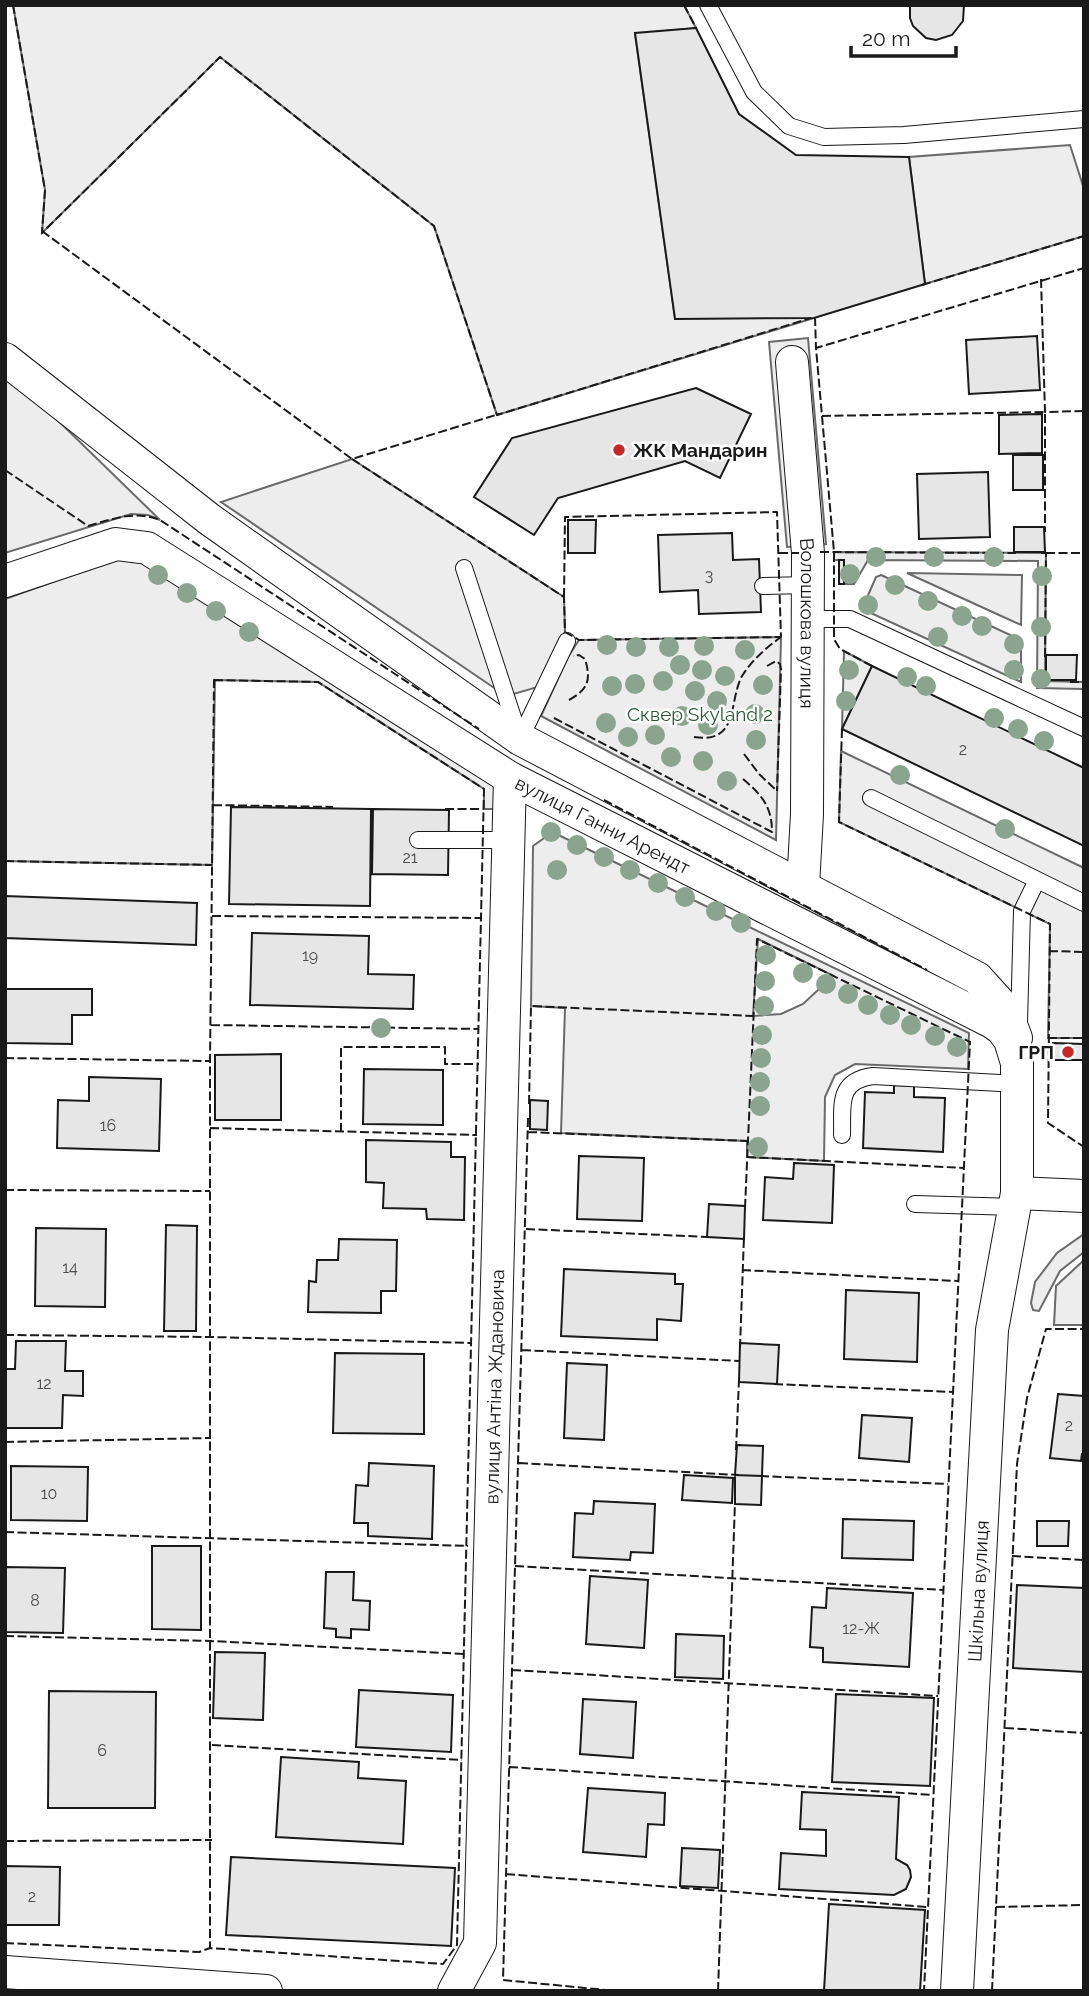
<svg xmlns="http://www.w3.org/2000/svg" width="1089" height="1996" font-family="Raleway,sans-serif">
  <style>
    .built { fill: #ededed; stroke: #6a6a6a; stroke-width: 2; fill-rule: evenodd }
    .building { fill: #e6e6e6; stroke: #1a1a1a; stroke-width: 2 }
    .lines { fill: none; stroke-linecap: round; stroke-linejoin: round }
    .service-casing { stroke: #1a1a1a; stroke-width: 18 }
    .minor-casing { stroke: #1a1a1a; stroke-width: 34 }
    .service { stroke: #fff; stroke-width: 16 }
    .minor { stroke: #fff; stroke-width: 32 }
    .fence { stroke: #1a1a1a; stroke-width: 2; stroke-dasharray: 9 3.5; stroke-linecap: butt }
    .tree { fill: #8aa48f }
    .poi-dot { fill: #c62828; stroke: #fff; stroke-width: 2.5 }
    .labels { text-anchor: middle; dominant-baseline: central; stroke-width: 5; stroke-linejoin: round; paint-order: stroke }
    .number-label { font-size: 16px; fill: #4d4d4d }
    .poi-label { font-size: 19px; font-weight: bold; fill: #1a1a1a; stroke: #fff; text-anchor: start }
    .street-label { font-size: 19px; fill: #1a1a1a; stroke: #fff }
    .park-label { font-size: 19px; fill: #2b5a34; stroke: #fff }
  </style>
  <rect width="100%" height="100%" fill="#fff"/>
  <!-- built -->
  <path class="built" d="M13,5H684L696,28L635,34L675,318H814L497,415L434,226L220,57L42,233L45,190Z
    M1070,145L1084,189V236L925,284L909,157Z
    M808,338L826,544L787,547L769,342Z
    M5,375L44,407L160,520L148,515L131,514L5,553Z
    M352,459L564,597L565,632L538,687L506,696L221,502Z
    M834,552L1046,553L1045,681L1084,682V689L1037,688L1038,561L868,560L854,584H844V560H834Z
    M126,556L143,563L501,780L500,809H484V789L318,682L215,680L212,865L5,861V599Z
    M907,573L1022,575L1021,625L975,604Z
    M881,575L1021,640V682L862,609L876,577Z
    M781,637L776,840L541,716L568,657L579,640Z
    M844,651L872,666L842,729Z
    M841,751L1084,868V1038H1048L1050,924L839,822Z
    M548,830L969,1033L968,1069L855,1064L835,1075L825,1097L824,1161L747,1157V1141L561,1133L565,1008L531,1006L533,846L547,836ZM758,939L832,975L833,976L803,1004L781,1014L753,1016Z
    M1084,1234V1252L1060,1271L1039,1311L1033,1310L1031,1303L1035,1282L1057,1253Z
    M1084,1260V1325H1054L1056,1286Z"/>
  <!-- building -->
  <path class="building" d="M910,5H964L963,21L952,35L936,40L926,38L913,26L910,18Z
    M696,28L739,114L796,155L909,157L925,284L814,318L675,319L635,33Z
    M1037,336L1040,390L969,394L966,340Z
    M696,388L751,414L720,478L685,461L558,498L534,535L474,497L512,438Z
    M1042,414V453L999,454V415Z
    M1013,455H1043V490H1013Z
    M988,472L990,537L919,539L917,474Z
    M568,520H596L595,553H568Z
    M1014,527H1044L1045,552H1014Z
    M732,533L733,560L759,559L761,612L699,614L698,590L660,592L658,535Z
    M839,560H844V584H839Z
    M1046,655H1077L1076,680H1046Z
    M872,666L1084,768V846L842,729Z
    M231,807L371,809L370,906L229,904Z
    M373,809L449,810L448,875L372,874Z
    M5,896L197,903L196,945L5,938Z
    M252,933L369,936L368,974L414,975L413,1009L250,1005Z
    M5,989H92V1015H72V1044L5,1043Z
    M1053,1043L1083,1044V1060H1053Z
    M281,1054V1120H215V1055Z
    M364,1069L443,1070V1125L363,1124Z
    M89,1077L161,1079L159,1151L57,1148L58,1100L89,1101Z
    M894,1085L914,1086V1097L945,1098L943,1152L863,1148L865,1092L894,1093Z
    M530,1100L548,1101L547,1130L530,1129Z
    M366,1140L451,1142V1157H465L464,1220L427,1219L426,1209L383,1208L384,1183L366,1182Z
    M579,1156L644,1158L642,1221L577,1219Z
    M794,1163L834,1165L832,1223L763,1220L765,1177L793,1179Z
    M709,1204L745,1206L744,1239L707,1237Z
    M166,1225L197,1226L196,1331H164Z
    M36,1228L106,1229L105,1307L35,1306Z
    M339,1239L397,1240L396,1291H381V1313L308,1312L309,1281L316,1282L317,1260H338Z
    M564,1269L675,1274V1284H683L681,1321L657,1319V1340L561,1336Z
    M846,1290L919,1293L917,1362L844,1359Z
    M16,1341H66L65,1371H83V1396L63,1395L62,1428H5V1369H15Z
    M740,1343L779,1345L777,1384L739,1382Z
    M335,1353L424,1354V1434L333,1433Z
    M567,1363L607,1365L604,1440L564,1438Z
    M1058,1394L1084,1396V1454H1082L1081,1461L1050,1458Z
    M862,1415L912,1418L909,1462L859,1458Z
    M737,1445L763,1446L762,1476L735,1475Z
    M369,1463L434,1466L432,1539L368,1536V1523H354L356,1485L368,1486Z
    M11,1466L88,1467L87,1521L11,1520Z
    M684,1475L733,1478L732,1503L682,1500Z
    M735,1475L762,1476L761,1505L735,1504Z
    M594,1501L655,1504L653,1553L631,1552L630,1560L573,1557L575,1513L593,1514Z
    M843,1519L914,1521L913,1560L842,1558Z
    M1037,1521H1069L1068,1546H1037Z
    M152,1546H201V1630L152,1629Z
    M5,1567L65,1568L63,1633L5,1632Z
    M326,1572H354L353,1600L370,1601L369,1630L351,1629V1638L336,1637V1629L324,1628Z
    M590,1576L648,1580L644,1648L586,1644Z
    M1017,1585L1084,1588V1672L1013,1668Z
    M827,1588L913,1593L909,1667L823,1662V1648L810,1647L812,1607L826,1608Z
    M676,1634L724,1636L723,1679L675,1677Z
    M215,1652L265,1653L263,1720L213,1718Z
    M359,1690L453,1695L451,1752L356,1747Z
    M49,1691L156,1692L155,1808H48Z
    M836,1694L934,1698L930,1786L832,1782Z
    M583,1699L636,1702L633,1758L580,1754Z
    M281,1757L359,1762L358,1778L406,1781L403,1844L276,1837Z
    M588,1788L665,1793L664,1825L648,1824L646,1857L583,1852Z
    M802,1792L899,1797L896,1859L907,1865L910,1870L911,1877L906,1889L894,1895L779,1889L781,1853L826,1856V1830L800,1829Z
    M682,1848L720,1850L718,1888L680,1886Z
    M231,1857L455,1868L451,1946L226,1935Z
    M5,1866L60,1867L59,1925H5Z
    M829,1904L925,1910L920,1991H824Z"/>
  <g class="lines">
    <!-- service casing -->
    <g class="service-casing">
      <path id="service" d="M708,5L754,92L789,126L824,137L904,135L1084,119
        M464,568L518,733
        M763,586L809,585
        M809,619H850L1084,728
        M520,739L567,641
        M871,798L1084,903
        M418,840H508
        M1019,1023L1022,911L1037,880
        M842,1135C843,1106 836,1081 873,1076L1018,1084
        M915,1204L1015,1207"/>
    </g>
    <!-- minor casing -->
    <g class="minor-casing">
      <g id="minor">
        <path d="M5,359L209,519L520,739L977,978L1005,1009L1016,1038"/>
        <path id="s1" d="M792,362L808,553L807,814L803,886"/>
        <path id="s2" d="M5,581L116,544L147,548L510,778L992,1022L1002,1029L1010,1040L1017,1063V1193L992,1330L957,1991"/>
        <path d="M1017,1193L1084,1196"/>
        <path d="M5,1972L266,1991"/>
        <path id="s3" d="M454,1991L480,1943L510,778"/>
      </g>
    </g>
    <!-- service -->
    <use href="#service" class="service"/>
    <!-- minor -->
    <use href="#minor" class="minor"/>
    <!-- fence -->
    <path class="fence" d="M13,5L45,190L42,233L220,57L434,226L497,415L811,318
      M684,5L696,28H693
      M42,231L352,459L499,414
      M1041,279L1045,412L1084,411
      M922,285L1084,236
      M815,317L816,348
      M822,416L1045,412V532
      M352,459L564,597L565,632L579,640L781,637
      M5,470L88,526C113,519 135,510 160,520L479,729
      M820,552L1016,553
      M779,553H799
      M1041,553H1046L1045,660
      M1046,553H1084
      M564,597L565,517L777,512L781,637
      M767,666L776,661L780,664L781,669L777,791
      M872,666L840,649L834,639V552L816,348L1084,268
      M214,680L318,682L484,789L457,1945L443,1964L210,1948V1061Z
      M1070,682H1084
      M569,700C589,689 591,679 585,659L579,655L573,656
      M554,718L772,832C772,807 762,795 743,779
      M842,729L839,822L1050,924L1048,1123L1084,1147
      M694,737C740,744 728,702 742,676C752,660 766,648 781,637
      M744,754L759,774L777,791
      M604,800L927,970
      M213,805L333,807
      M445,809H484
      M5,861L212,865
      M212,916L482,918
      M1049,951L1084,952
      M211,1025L479,1029
      M1048,1038H1084
      M5,1058L210,1061
      M529,1104L531,1006L753,1016
      M528,1118L503,1980L616,1991
      M210,1128L477,1135
      M341,1132V1047H445V1064H479
      M528,1132L748,1141
      M747,1157L964,1168
      M5,1190L210,1191
      M745,1208L757,939L970,1042L924,1991
      M526,1229L709,1237
      M742,1270L958,1281
      M5,1335L211,1337L472,1343
      M740,1348L744,1236
      M522,1350L739,1361
      M774,1384L953,1392
      M5,1442L211,1438
      M736,1450L739,1380
      M519,1463L739,1475
      M760,1476L948,1484
      M5,1532L468,1546
      M1012,1556L1084,1560
      M515,1566L943,1590
      M5,1636L211,1641L465,1654
      M512,1670L938,1696
      M1005,1728L1084,1733
      M212,1745L462,1760
      M509,1767L933,1795
      M5,1841L212,1840
      M506,1874L927,1907
      M996,1907L1084,1905
      M5,1943L199,1952L210,1948
      M718,1991L735,1502
      M992,1991L1017,1464L1027,1398L1046,1329H1084"/>
  </g>
  <!-- trees -->
  <g class="tree">
    <circle cx="876" cy="557" r="10"/>
    <circle cx="934" cy="557" r="10"/>
    <circle cx="994" cy="557" r="10"/>
    <circle cx="850" cy="574" r="10"/>
    <circle cx="158" cy="575" r="10"/>
    <circle cx="1042" cy="576" r="10"/>
    <circle cx="895" cy="585" r="10"/>
    <circle cx="187" cy="593" r="10"/>
    <circle cx="928" cy="601" r="10"/>
    <circle cx="868" cy="605" r="10"/>
    <circle cx="216" cy="611" r="10"/>
    <circle cx="962" cy="616" r="10"/>
    <circle cx="982" cy="626" r="10"/>
    <circle cx="1041" cy="627" r="10"/>
    <circle cx="249" cy="632" r="10"/>
    <circle cx="938" cy="637" r="10"/>
    <circle cx="1014" cy="644" r="10"/>
    <circle cx="607" cy="645" r="10"/>
    <circle cx="704" cy="646" r="10"/>
    <circle cx="636" cy="647" r="10"/>
    <circle cx="669" cy="647" r="10"/>
    <circle cx="745" cy="650" r="10"/>
    <circle cx="680" cy="665" r="10"/>
    <circle cx="702" cy="670" r="10"/>
    <circle cx="849" cy="670" r="10"/>
    <circle cx="1014" cy="670" r="10"/>
    <circle cx="725" cy="676" r="10"/>
    <circle cx="907" cy="677" r="10"/>
    <circle cx="1041" cy="679" r="10"/>
    <circle cx="663" cy="681" r="10"/>
    <circle cx="635" cy="684" r="10"/>
    <circle cx="763" cy="685" r="10"/>
    <circle cx="612" cy="686" r="10"/>
    <circle cx="926" cy="686" r="10"/>
    <circle cx="695" cy="691" r="10"/>
    <circle cx="717" cy="701" r="10"/>
    <circle cx="846" cy="701" r="10"/>
    <circle cx="755" cy="714" r="10"/>
    <circle cx="682" cy="716" r="10"/>
    <circle cx="994" cy="718" r="10"/>
    <circle cx="606" cy="723" r="10"/>
    <circle cx="708" cy="725" r="10"/>
    <circle cx="1018" cy="729" r="10"/>
    <circle cx="655" cy="735" r="10"/>
    <circle cx="628" cy="737" r="10"/>
    <circle cx="756" cy="740" r="10"/>
    <circle cx="1044" cy="741" r="10"/>
    <circle cx="671" cy="757" r="10"/>
    <circle cx="703" cy="761" r="10"/>
    <circle cx="900" cy="775" r="10"/>
    <circle cx="727" cy="781" r="10"/>
    <circle cx="1005" cy="829" r="10"/>
    <circle cx="551" cy="832" r="10"/>
    <circle cx="577" cy="845" r="10"/>
    <circle cx="604" cy="857" r="10"/>
    <circle cx="557" cy="870" r="10"/>
    <circle cx="630" cy="870" r="10"/>
    <circle cx="658" cy="883" r="10"/>
    <circle cx="685" cy="897" r="10"/>
    <circle cx="716" cy="911" r="10"/>
    <circle cx="741" cy="923" r="10"/>
    <circle cx="766" cy="955" r="10"/>
    <circle cx="803" cy="973" r="10"/>
    <circle cx="765" cy="981" r="10"/>
    <circle cx="826" cy="984" r="10"/>
    <circle cx="848" cy="994" r="10"/>
    <circle cx="868" cy="1005" r="10"/>
    <circle cx="764" cy="1006" r="10"/>
    <circle cx="890" cy="1015" r="10"/>
    <circle cx="911" cy="1025" r="10"/>
    <circle cx="381" cy="1028" r="10"/>
    <circle cx="762" cy="1035" r="10"/>
    <circle cx="935" cy="1036" r="10"/>
    <circle cx="957" cy="1047" r="10"/>
    <circle cx="761" cy="1058" r="10"/>
    <circle cx="760" cy="1082" r="10"/>
    <circle cx="760" cy="1106" r="10"/>
    <circle cx="758" cy="1147" r="10"/>
  </g>
  <!-- markers -->
  <g class="poi-dot">
    <circle cx="619" cy="450" r="7"/>
    <circle cx="1068" cy="1052" r="7"/>
  </g>
  <g class="labels">
    <!-- number labels -->
    <g class="number-label">
      <text x="709" y="575">3</text>
      <text x="963" y="749">2</text>
      <text x="410" y="857">21</text>
      <text x="310" y="955">19</text>
      <text x="108" y="1125">16</text>
      <text x="70" y="1267">14</text>
      <text x="44" y="1383">12</text>
      <text x="1069" y="1425">2</text>
      <text x="49" y="1493">10</text>
      <text x="35" y="1600">8</text>
      <text x="861" y="1628">12-Ж</text>
      <text x="102" y="1750">6</text>
      <text x="32" y="1896">2</text>
    </g>
    <!-- poi labels -->
    <g class="poi-label">
      <text x="633" y="450">ЖК Мандарин</text>
      <text x="1054" y="1052" text-anchor="end">ГРП</text>
    </g>
    <!-- street labels -->
    <g class="street-label">
      <text stroke="none"><textPath href="#s1" startOffset="262">Волошкова вулиця</textPath></text>
      <text stroke="none"><textPath href="#s2" startOffset="682">вулиця Ганни Арендт</textPath></text>
      <text stroke="none"><textPath href="#s3" startOffset="611">вулиця Антіна Ждановича</textPath></text>
      <text transform="translate(978 1591) rotate(-87)">Шкільна вулиця</text>
    </g>
    <!-- park labels -->
    <g class="park-label">
      <text x="700" y="714">Сквер Skyland 2</text>
    </g>
  </g>
  <!-- border -->
  <rect width="1089" height="1996" fill="none" stroke="#1a1a1a" stroke-width="14"/>
  <!-- scale -->
  <path d="M851 46v10h105v-10" fill="none" stroke="#1a1a1a" stroke-width="3.5"/>
  <text x="862" y="46" font-size="21" fill="#1a1a1a" stroke="#ffffff" stroke-width="5" paint-order="stroke">20 m</text>
</svg>
